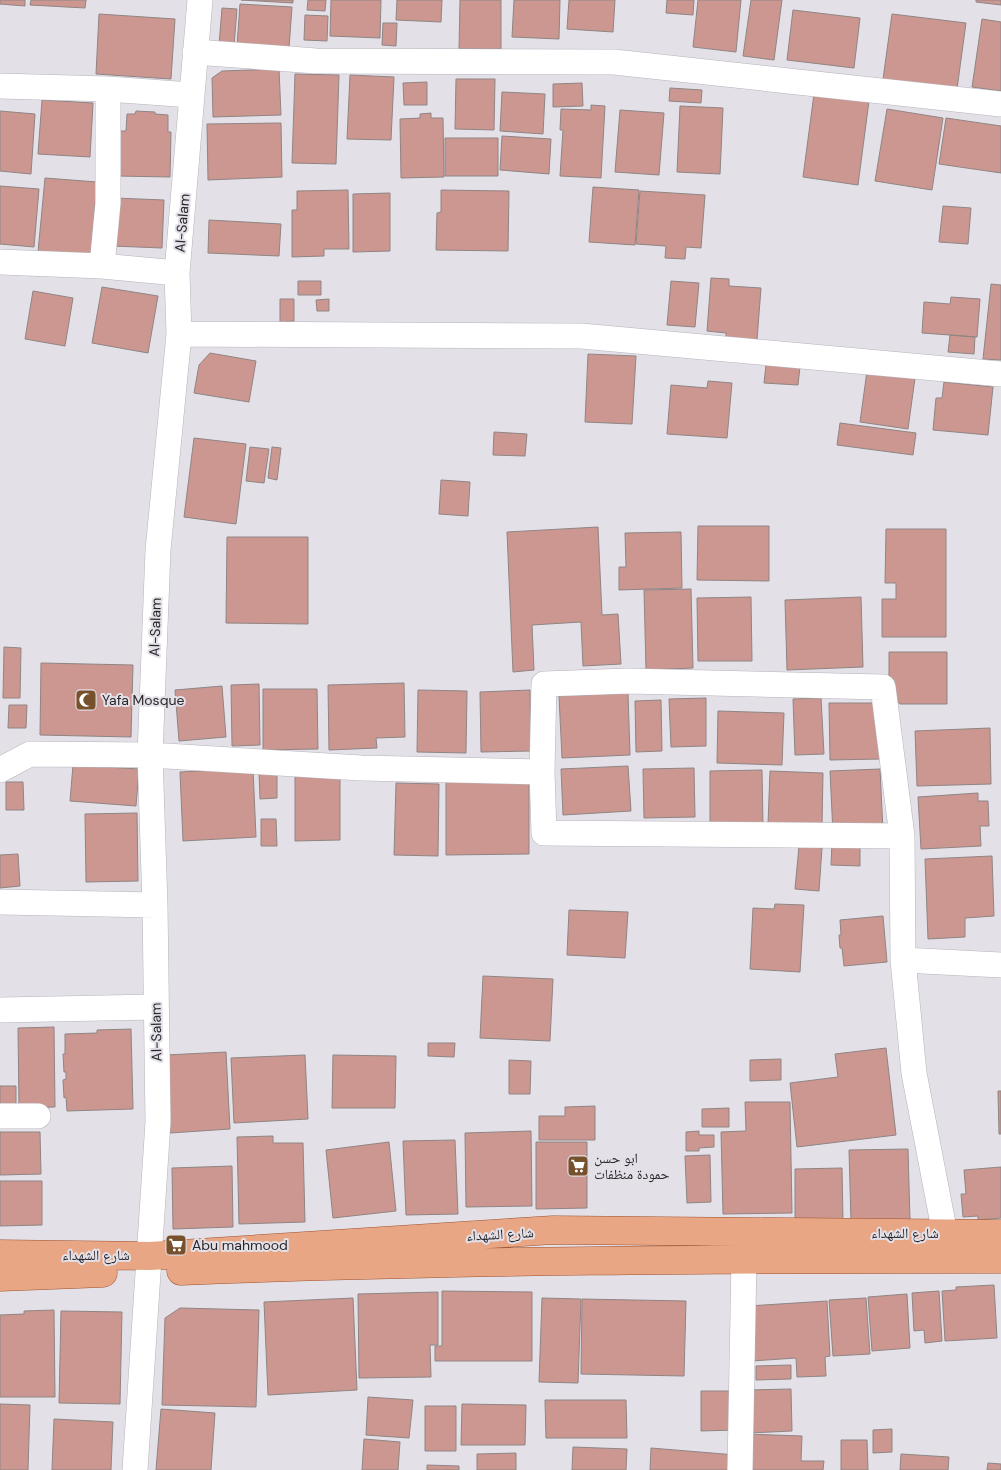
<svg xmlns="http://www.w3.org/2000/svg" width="1001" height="1470" font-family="'DM Sans','Noto Naskh Arabic',sans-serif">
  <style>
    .building { fill: #cc9790; stroke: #8f8584 }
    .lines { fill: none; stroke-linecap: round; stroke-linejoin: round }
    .minor-casing { stroke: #b6b3bb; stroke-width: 26 }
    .major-casing { stroke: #9d532f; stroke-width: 29 }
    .minor { stroke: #fff; stroke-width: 25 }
    .major { stroke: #e9a684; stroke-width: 28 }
    .labels { text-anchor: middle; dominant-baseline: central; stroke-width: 4; stroke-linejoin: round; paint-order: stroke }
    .street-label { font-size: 14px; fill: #29272a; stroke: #e3e0e8 }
    .poi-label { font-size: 14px; fill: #29272a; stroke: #e3e0e8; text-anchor: start }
  </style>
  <rect width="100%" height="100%" fill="#e3e0e8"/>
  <!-- building -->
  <path class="building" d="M0,0H25V6L0,4Z
    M31,0H86L85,8L30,5Z
    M241,0H293V3Z
    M308,0H326L325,11L307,10Z
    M331,0H381L380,38L330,36Z
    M397,0H442L441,22L396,20Z
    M460,0H501V49H459Z
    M514,0H560L559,39L512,37Z
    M569,0H615L613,32L567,29Z
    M667,0H694L693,15L666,13Z
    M698,0H741L736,52L693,47Z
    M751,0H782L774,60L743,56Z
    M976,0H1001V5L976,2Z
    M240,4L292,7L289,48L237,45Z
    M222,8L237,9L234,46L219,45Z
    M793,10L860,18L854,68L787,60Z
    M99,14L175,19L171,79L96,74Z
    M892,14L966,23L957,89L883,79Z
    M305,15L328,16L327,41L304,40Z
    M982,19L1001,22V91L972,87Z
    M383,23H397L396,46L382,45Z
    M279,69L281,115L213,117L212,78L222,71Z
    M295,74L339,75L336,164L292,163Z
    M350,75L394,77L391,140L347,139Z
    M456,79H495L494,130L455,129Z
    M427,82V105H404L403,83Z
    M582,83L583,106L553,107V84Z
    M670,88L702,90L701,103L669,101Z
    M502,92L545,94L543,134L500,131Z
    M814,94L869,101L858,185L803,177Z
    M42,100L93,103L90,157L38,154Z
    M591,105L605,106L601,178L560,176L563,130H560L561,109L591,110Z
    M680,106L723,108L720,174L677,172Z
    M887,109L943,118L932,190L875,181Z
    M620,110L664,113L659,175L615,172Z
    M0,111L35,114L31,174L0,171Z
    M136,111L155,112V114L168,115V132H171L170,177L116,176L117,131H126L127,114H135Z
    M431,113V118H443L444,177L401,178L400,119L420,118V114Z
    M946,118L1001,126V173L939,164Z
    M281,123L282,177L208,180L207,124Z
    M502,136L551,139L549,174L500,170Z
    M445,138H498V176H445Z
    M45,178L97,182L91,256L38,252Z
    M0,186L39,189L34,247L0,244Z
    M593,187L639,190L635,245L589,242Z
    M348,190L349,249H324V256L292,257V210H297V191Z
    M441,190L509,191L508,251L436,250L437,213L441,212Z
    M640,191L705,195L701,248L686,247L685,259L665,258L666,246L636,244Z
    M390,193V251L353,252V194Z
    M115,198L164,200L162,248L112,246Z
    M943,206L971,208L968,244L939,242Z
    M209,220L281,224L279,256L208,253Z
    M711,278L729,279V286L761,288L757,340L726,337V333L707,331Z
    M298,281H321V295H298Z
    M671,281L699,283L695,327L667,325Z
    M991,284L1001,285V360L983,359Z
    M102,287L158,296L148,353L92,343Z
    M33,291L73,298L65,346L25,339Z
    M951,297L980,299L977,337L922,333L924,302L950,304Z
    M280,299H294V321L280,322Z
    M329,299V311H317L316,300Z
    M950,335L975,337L974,354L948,352Z
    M210,353L256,361L249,402L194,393L199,365Z
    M588,354L636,356L632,424L585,422Z
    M766,365L800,367L798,385L764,383Z
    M867,371L915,378L908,429L860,422Z
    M708,381L732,383L727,438L667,434L671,385L707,388Z
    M944,382L993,387L988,435L933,430L936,398H942Z
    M840,423L916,433L913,455L837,445Z
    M494,432L527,434L525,456L493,455Z
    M194,438L246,444L236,524L184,517Z
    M250,447L269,449L264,483L246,481Z
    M272,447L281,448L277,480L268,478Z
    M441,480L470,482L468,516L439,514Z
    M698,526H769V581L697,580Z
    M598,527L602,615L618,614L621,664L583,666L581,622L532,625L534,670L513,672L507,532Z
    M886,529H946V637H882V599H896V583H885Z
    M681,532L682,588L619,590V567H626L625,533Z
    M227,537H308V624L226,623Z
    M691,589L693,668L646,670L644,590Z
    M751,597L752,661H698L697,598Z
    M861,597L863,667L787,670L785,600Z
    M4,647L21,648L20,698H3Z
    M889,652H947V704H900L889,694Z
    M41,663L133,665L131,737L40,735Z
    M404,683L405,737L376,738L377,748L329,750L328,685Z
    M259,684L260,745L232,746L231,685Z
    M222,686L226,737L179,741L175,690Z
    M263,689H317L318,749L263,750Z
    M418,690L467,691L466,753L417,752Z
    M530,690L531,751L481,752L480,692Z
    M628,693L630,755L562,758L559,696Z
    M706,698V746L671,747L669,699Z
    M821,698L824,754L795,755L793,699Z
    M661,700L662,751L636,752L635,701Z
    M829,703H880L881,759L830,760Z
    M9,705H27L26,728H8Z
    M718,711L784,713L782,765L717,763Z
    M990,728L991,784L917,786L915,731Z
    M73,765L139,769L136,806L70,801Z
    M628,766L631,811L563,815L561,769Z
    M253,768L256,837L183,841L180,772Z
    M694,768L695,817L644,818L643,769Z
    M880,769L883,831L833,834L830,771Z
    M762,770L763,825L710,827V771Z
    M277,771V798L260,799L259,772Z
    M770,771L823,773L822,825L768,824Z
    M295,776H340V840L295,841Z
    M529,776V854L446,855V777Z
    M6,782H23L24,810H6Z
    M396,783L439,784L438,856L394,855Z
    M978,793V801H988L989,826H980L981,846L921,849L918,797Z
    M137,813L138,881L86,882L85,814Z
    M261,819H276L277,846H261Z
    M832,842L860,843V866L831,865Z
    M799,846L822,848L819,891L795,889Z
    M18,854L20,886L0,888V855Z
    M992,856L994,916L965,918V937L928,939L925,859Z
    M775,904L804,905L800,972L750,969L753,908L774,909Z
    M569,910L628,912L625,958L567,955Z
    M883,916L887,962L844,966L842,948H840L839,935H841L840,920Z
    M483,976L553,979L550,1041L480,1038Z
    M54,1027L55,1107L19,1108L18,1028Z
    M131,1029L133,1109L67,1111L66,1097L64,1098L63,1080L66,1079V1072H64L63,1054H65V1034L97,1033V1030Z
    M428,1043H455L454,1057L428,1056Z
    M886,1048L896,1135L797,1147L790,1083L838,1077L835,1054Z
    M226,1052L230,1129L170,1133L166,1055Z
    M305,1055L308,1119L234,1123L231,1058Z
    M333,1055L396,1056L395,1108H332Z
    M781,1059V1080L750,1081V1060Z
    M509,1060L531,1061L530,1094H509Z
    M0,1086H16V1104H0Z
    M998,1091H1001V1134H999Z
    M745,1102H790L792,1213L723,1214L721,1132L746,1131Z
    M595,1106V1140H539V1116H565V1107Z
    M729,1108V1127H702V1109Z
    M531,1131L532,1206L466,1207L465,1133Z
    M699,1131V1135H714V1147L699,1148V1151H686V1132Z
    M0,1132H40L41,1174L0,1175Z
    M273,1136V1143H303L305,1222L239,1224L237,1137Z
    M455,1140L458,1214L406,1215L403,1141Z
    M389,1142L396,1211L333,1218L326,1150Z
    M536,1142H587V1208L536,1209Z
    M908,1149L910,1220L851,1222L849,1150Z
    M710,1155L711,1202L687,1203L685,1156Z
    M232,1166L233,1227L173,1229L172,1168Z
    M1001,1167V1218L978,1220V1216L963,1217L961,1194H966L964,1170Z
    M842,1168L843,1221L795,1222V1169Z
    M0,1181H42V1225L0,1226Z
    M994,1285L997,1338L945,1341L942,1291L956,1290V1287Z
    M442,1291L532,1292V1361H435V1346H442Z
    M939,1291L942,1341L925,1343L924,1330L914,1331L912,1293Z
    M438,1292V1345H430L431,1377L359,1378L358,1294Z
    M907,1294L910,1348L872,1351L868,1297Z
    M353,1298L357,1390L268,1395L264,1302Z
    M542,1298L581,1299L578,1383L539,1382Z
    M866,1298L870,1354L833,1356L829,1300Z
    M582,1299L686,1301L684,1376L581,1374Z
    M827,1301L830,1356L825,1357L826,1376L797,1377L796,1358L752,1361L748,1306Z
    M180,1308L259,1310L256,1407L162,1405L165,1318Z
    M54,1310L55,1397H0V1315L24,1314V1311Z
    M61,1311L122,1312L120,1404L59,1403Z
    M791,1365V1379L756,1380V1366Z
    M791,1389L792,1431L749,1433L748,1390Z
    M701,1391H735V1430L701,1431Z
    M368,1397L413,1400L409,1438L366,1435Z
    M545,1400H626L627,1438H546Z
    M0,1404L30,1405L28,1470H0Z
    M462,1404L526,1405L525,1445H461Z
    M425,1406H456V1451H425Z
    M161,1409L215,1413L211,1470H156Z
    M54,1419L113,1422L111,1470H52Z
    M892,1429V1452L873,1453V1430Z
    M746,1434L802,1436L801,1461H824L823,1470H745Z
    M364,1439L400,1442L398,1470H362Z
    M841,1440H867L868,1470H841Z
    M573,1447L627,1449L626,1470H572Z
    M651,1448L736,1455L734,1470H650Z
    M516,1453V1470H477V1454Z
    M901,1454L949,1457L948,1470H900Z
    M988,1463L1001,1464V1470H987Z
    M427,1465L459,1466V1470H427Z"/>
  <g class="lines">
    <!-- minor casing -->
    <g class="minor-casing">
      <path id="minor" d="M195,52L316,61L614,62L1001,104
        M0,86L108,89L191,95
        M0,262L102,266L177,273
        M102,266L108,203V89
        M179,334L581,336L1001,374
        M0,770L30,754L150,755L361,768L542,772
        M902,836L544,833L542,772L544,684L628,681L883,687L902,836L903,960L914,1073L945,1234
        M0,902L155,905
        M903,960L1001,965
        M0,1010L155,1007
        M0,1116H38
        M135,1470L158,1122L155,905L150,755L158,550L179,334L177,273L200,0
        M740,1470L744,1260"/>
    </g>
    <!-- major casing -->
    <g class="major-casing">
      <path id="major" d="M0,1254L150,1256L553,1230L1001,1234
        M181,1271C454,1260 728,1259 1001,1259
        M0,1277L103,1273"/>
    </g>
    <!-- minor -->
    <use href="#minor" class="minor"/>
    <!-- major -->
    <use href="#major" class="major"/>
  </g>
  <!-- icons -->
  <defs>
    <g id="mosque-square" transform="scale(1.125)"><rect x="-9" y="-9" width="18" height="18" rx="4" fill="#76512c" stroke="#e3e0e8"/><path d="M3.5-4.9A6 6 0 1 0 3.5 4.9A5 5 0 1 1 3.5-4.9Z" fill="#fff"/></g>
    <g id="supermarket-square" transform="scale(1.125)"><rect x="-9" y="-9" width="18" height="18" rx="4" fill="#76512c" stroke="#e3e0e8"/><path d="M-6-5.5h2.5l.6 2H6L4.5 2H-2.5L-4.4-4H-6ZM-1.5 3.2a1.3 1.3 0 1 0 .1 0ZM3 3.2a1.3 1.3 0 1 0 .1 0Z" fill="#fff"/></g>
  </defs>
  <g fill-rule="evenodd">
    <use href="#mosque-square" x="86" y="700"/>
    <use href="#supermarket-square" x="578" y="1166"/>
    <use href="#supermarket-square" x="176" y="1245"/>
  </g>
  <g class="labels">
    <!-- street labels -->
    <g class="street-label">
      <text transform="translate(182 223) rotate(-85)">Al-Salam</text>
      <text transform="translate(155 627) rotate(-88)">Al-Salam</text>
      <text transform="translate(156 1032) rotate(-91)">Al-Salam</text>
      <text x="905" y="1233">شارع الشهداء</text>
      <text transform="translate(500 1234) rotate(-3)">شارع الشهداء</text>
      <text x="96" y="1255">شارع الشهداء</text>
    </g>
    <!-- poi labels -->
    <g class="poi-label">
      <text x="102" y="700">Yafa Mosque</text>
      <text x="594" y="1158">ابو حسن<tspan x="594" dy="16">حمودة منظفات</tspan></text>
      <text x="192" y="1245">Abu mahmood</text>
    </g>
  </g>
</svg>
